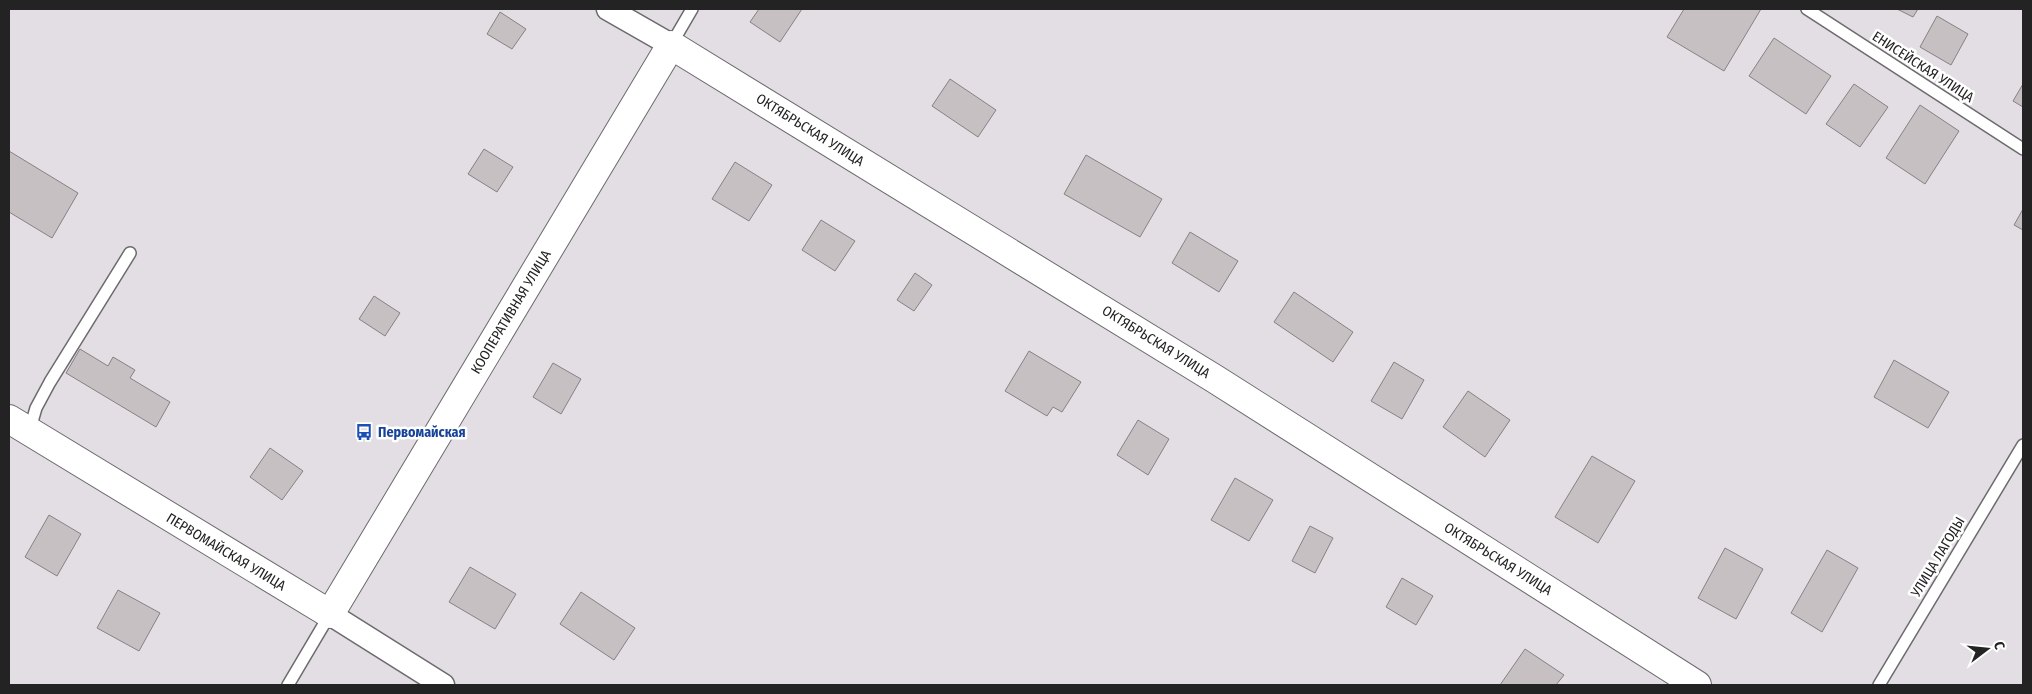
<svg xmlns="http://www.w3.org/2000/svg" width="2032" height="694" font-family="'Fira Sans Condensed',sans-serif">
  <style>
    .building { fill: #c6c0c3; stroke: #868183 }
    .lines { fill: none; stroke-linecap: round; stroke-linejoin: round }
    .service-casing { stroke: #6d6a6e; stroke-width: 14 }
    .minor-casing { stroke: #6d6a6e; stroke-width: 25 }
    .secondary-casing { stroke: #6d6a6e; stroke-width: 30 }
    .service { stroke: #fff; stroke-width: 11 }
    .minor { stroke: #fff; stroke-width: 22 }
    .secondary { stroke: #fff; stroke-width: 28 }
    .labels { text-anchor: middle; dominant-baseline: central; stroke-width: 5; stroke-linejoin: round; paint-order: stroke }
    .street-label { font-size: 14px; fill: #242324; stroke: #fff }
    .transit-label { font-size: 14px; font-weight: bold; fill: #164399; stroke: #fff; text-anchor: start }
  </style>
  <rect width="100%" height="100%" fill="#e2dee3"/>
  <!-- building -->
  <path class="building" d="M759,9H802L780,42L750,22Z
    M1684,9H1761L1724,71L1667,37Z
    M1897,9H1918L1913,17Z
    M500,12L526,29L512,49L487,34Z
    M1937,16L1968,34L1951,65L1920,47Z
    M1774,38L1831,76L1806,114L1749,76Z
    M950,79L996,110L978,137L932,106Z
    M1854,84L1888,107L1860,147L1826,124Z
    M2023,84V107L2013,101Z
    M1920,105L1959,131L1925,184L1886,158Z
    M484,149L513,167L497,192L468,174Z
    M9,151L78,193L52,238L9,212Z
    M1086,155L1162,199L1140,237L1064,194Z
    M735,162L772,185L749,221L712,199Z
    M2023,209V230L2014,225Z
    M821,220L855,241L835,271L802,250Z
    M1190,232L1238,261L1219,292L1172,263Z
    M915,273L932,285L914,311L897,300Z
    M1294,292L1353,332L1333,362L1274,322Z
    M374,296L400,313L385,336L359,319Z
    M80,349L108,366L113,357L135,370L130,378L170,402L156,427L66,373Z
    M1029,351L1081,382L1062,412L1053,407L1047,416L1005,391Z
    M1894,360L1949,392L1928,428L1874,397Z
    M1394,362L1424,380L1402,419L1371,401Z
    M553,363L581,379L561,414L533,397Z
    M1468,391L1510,420L1485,457L1443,427Z
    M1138,420L1169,439L1148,475L1117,455Z
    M270,448L303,471L282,500L250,477Z
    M1592,456L1635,481L1598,543L1555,517Z
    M1235,478L1273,500L1249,541L1211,520Z
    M49,515L81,534L57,576L25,557Z
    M1310,526L1333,538L1315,573L1292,561Z
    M1725,548L1763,569L1736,619L1698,598Z
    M1827,550L1858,568L1822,632L1791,613Z
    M470,567L516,594L495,629L449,602Z
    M1402,578L1433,596L1416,625L1386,607Z
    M118,590L160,613L139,651L97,628Z
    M581,592L635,628L614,660L560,624Z
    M1525,649L1564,675L1556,685H1500Z"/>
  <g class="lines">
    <!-- service casing -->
    <g class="service-casing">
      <path id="service" d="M1807,9L2023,149
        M671,45L692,9
        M29,432L36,408L50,382L130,253
        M288,685L330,614
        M1879,685L2023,445"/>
    </g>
    <!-- minor casing -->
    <g class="minor-casing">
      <path id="minor" d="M608,9L671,45
        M330,614L443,685"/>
    </g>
    <!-- secondary casing -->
    <g class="secondary-casing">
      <path id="secondary" d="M9,419L330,614L671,45L1215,379L1697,685"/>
    </g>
    <!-- service -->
    <use href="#service" class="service"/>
    <!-- minor -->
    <use href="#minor" class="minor"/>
    <!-- secondary -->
    <use href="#secondary" class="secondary"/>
  </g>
  <!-- icons -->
  <defs>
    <g id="bus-bare" transform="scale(1.35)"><path d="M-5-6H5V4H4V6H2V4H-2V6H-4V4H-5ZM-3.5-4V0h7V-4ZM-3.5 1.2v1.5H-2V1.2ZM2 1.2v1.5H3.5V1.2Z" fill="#1a4fb4" stroke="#fff" stroke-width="2.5" paint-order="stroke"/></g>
  </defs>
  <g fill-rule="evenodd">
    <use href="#bus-bare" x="364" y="432"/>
  </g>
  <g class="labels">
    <!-- street labels -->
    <g class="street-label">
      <text transform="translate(1923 67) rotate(33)">ЕНИСЕЙСКАЯ УЛИЦА</text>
      <text transform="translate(810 130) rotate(32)">ОКТЯБРЬСКАЯ УЛИЦА</text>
      <text transform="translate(511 312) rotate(-59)">КООПЕРАТИВНАЯ УЛИЦА</text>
      <text transform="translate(1156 342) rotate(32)">ОКТЯБРЬСКАЯ УЛИЦА</text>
      <text transform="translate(226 552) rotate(31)">ПЕРВОМАЙСКАЯ УЛИЦА</text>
      <text transform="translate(1938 557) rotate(-59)">УЛИЦА ЛАГОДЫ</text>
      <text transform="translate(1498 559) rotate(32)">ОКТЯБРЬСКАЯ УЛИЦА</text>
    </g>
    <!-- transit labels -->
    <g class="transit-label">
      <text x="378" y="432">Первомайская</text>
    </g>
  </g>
  <!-- border -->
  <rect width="2032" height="694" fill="none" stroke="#242324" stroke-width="20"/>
  <!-- north arrow -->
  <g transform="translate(1987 649) rotate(74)" stroke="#ffffff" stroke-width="4" paint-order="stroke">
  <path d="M0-4L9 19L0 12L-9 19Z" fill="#242324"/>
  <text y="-8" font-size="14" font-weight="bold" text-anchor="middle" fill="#242324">С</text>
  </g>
</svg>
